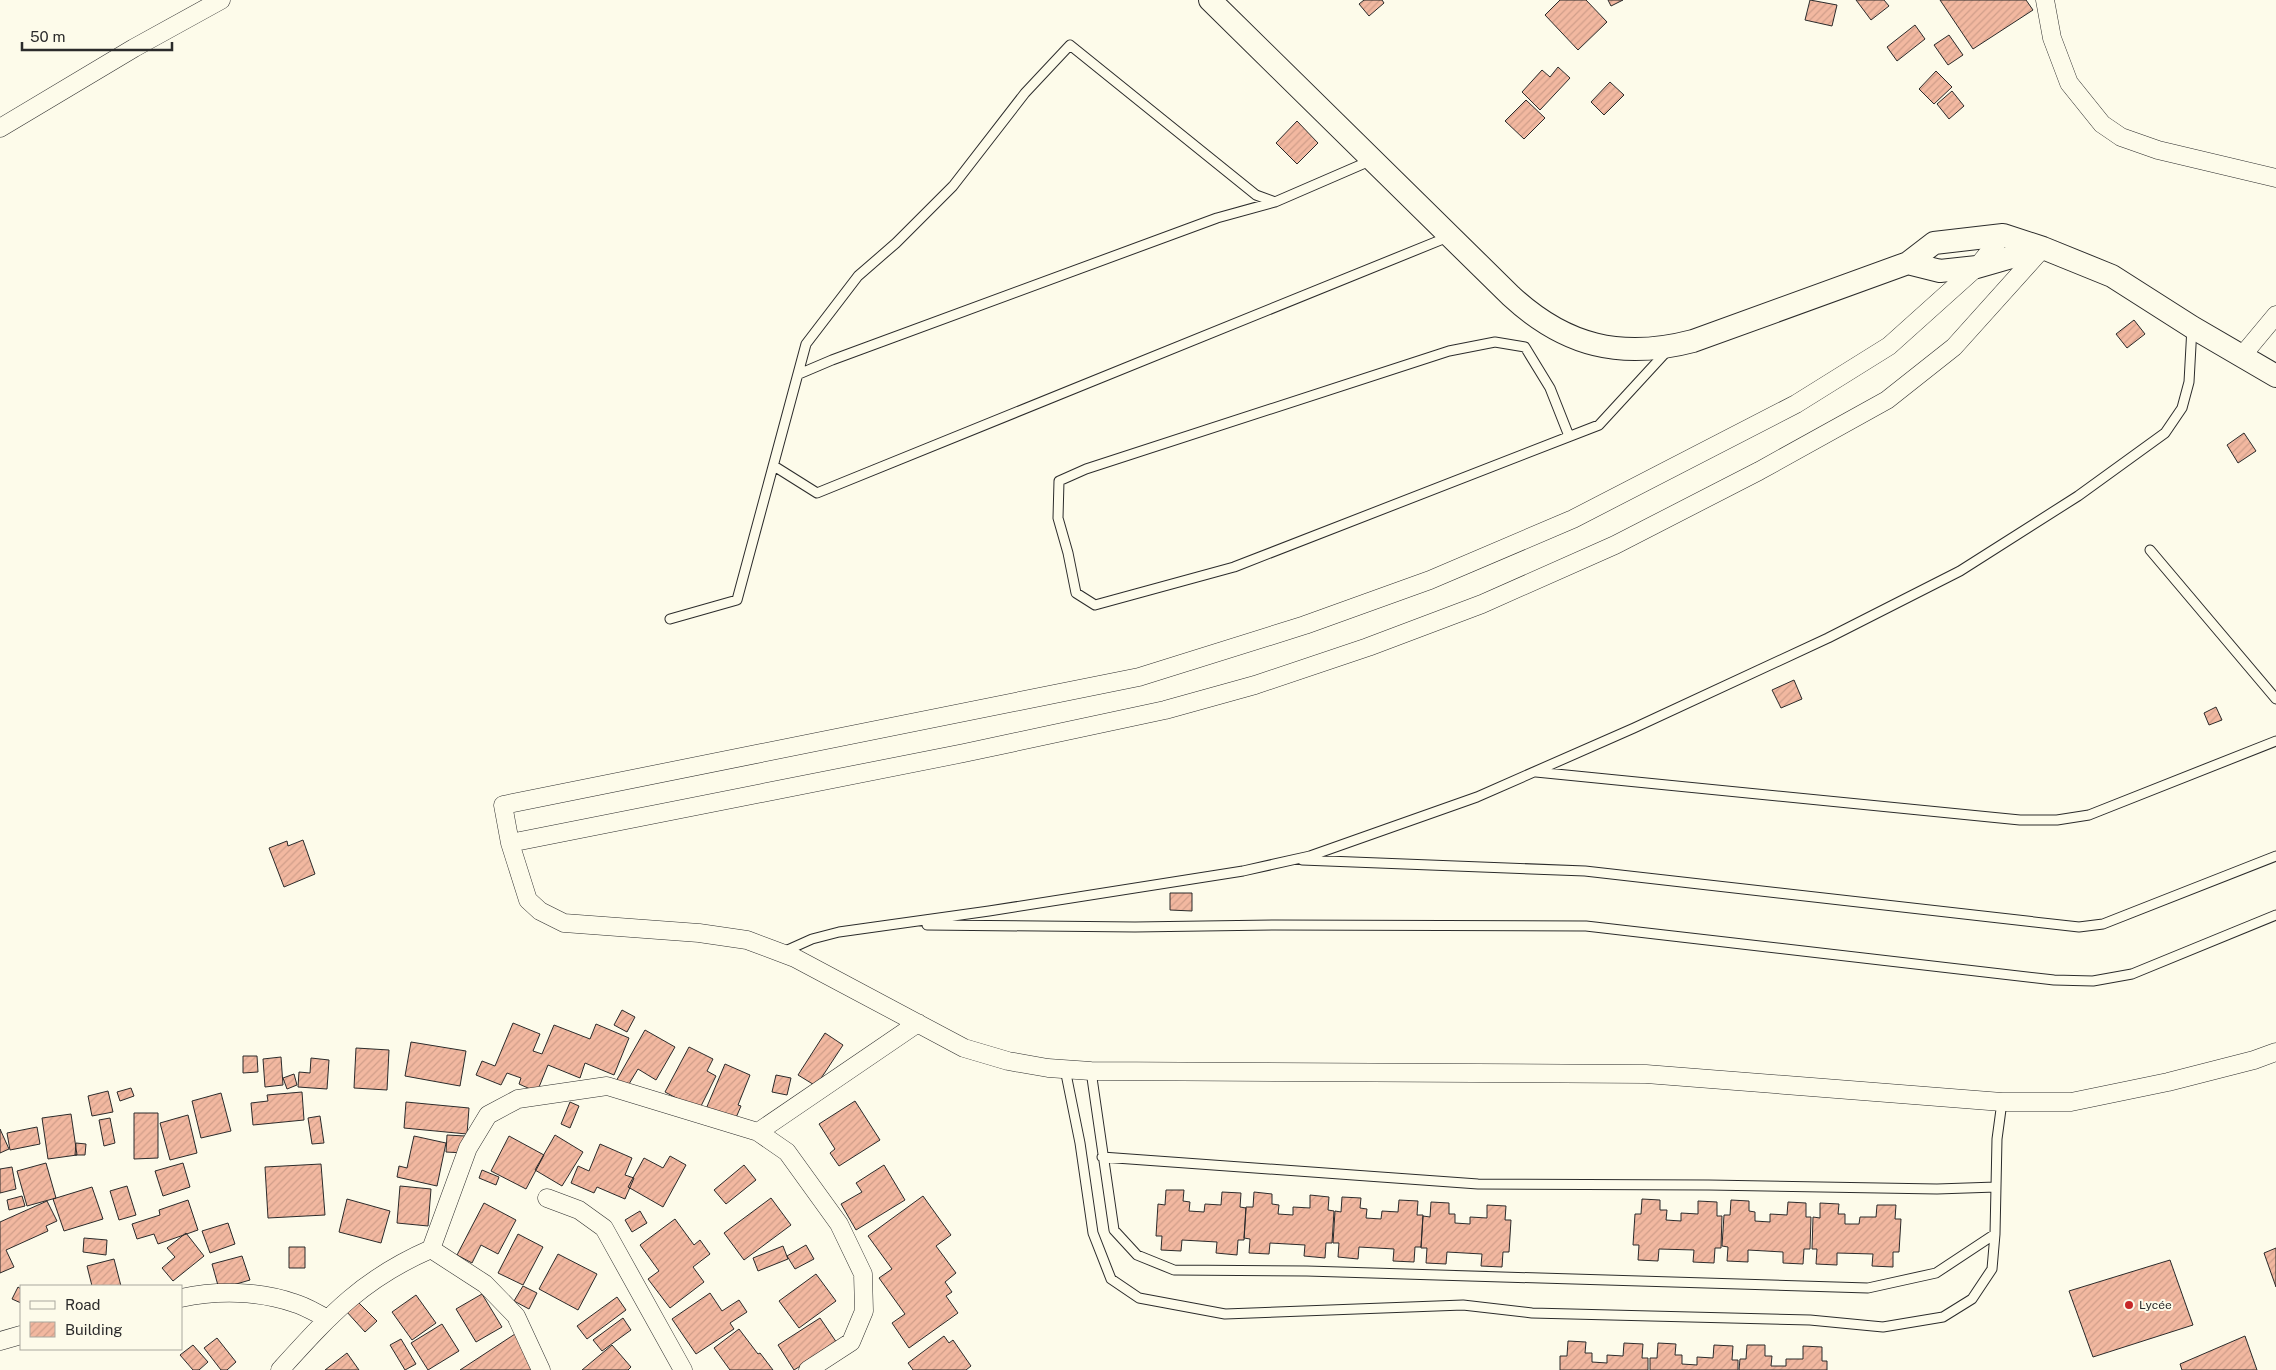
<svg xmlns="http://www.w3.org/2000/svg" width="2276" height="1370" font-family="'Public Sans',sans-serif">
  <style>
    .building { fill: url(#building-hatch); stroke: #2b2b2b }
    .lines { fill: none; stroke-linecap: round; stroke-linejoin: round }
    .service-casing { stroke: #2b2b2b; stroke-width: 11 }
    .minor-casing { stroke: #2b2b2b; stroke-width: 19 }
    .tertiary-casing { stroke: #2b2b2b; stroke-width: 24 }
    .service { stroke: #fdfbea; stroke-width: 9 }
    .minor { stroke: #fdfbea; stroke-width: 18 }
    .tertiary { stroke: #fdfbea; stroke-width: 22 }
    .poi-dot { fill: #c62828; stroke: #fdfbea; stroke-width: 2 }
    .labels { text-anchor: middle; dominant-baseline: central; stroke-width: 4; stroke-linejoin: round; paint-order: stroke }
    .poi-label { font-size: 12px; fill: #2b2b2b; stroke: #fdfbea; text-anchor: start }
  </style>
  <defs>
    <pattern id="building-hatch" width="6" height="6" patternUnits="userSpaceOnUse" patternTransform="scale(1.25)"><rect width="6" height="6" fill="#f2b8a0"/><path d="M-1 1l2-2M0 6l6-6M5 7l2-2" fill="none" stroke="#d09e8a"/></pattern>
  </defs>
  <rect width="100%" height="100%" fill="#fdfbea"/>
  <!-- building -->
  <path class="building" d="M1364,0H1382L1384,3L1369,16L1359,4Z
    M1560,0H1586L1607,22L1578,50L1545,15Z
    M1608,0H1623L1611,6Z
    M1810,0L1837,5L1832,26L1805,20Z
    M1856,0H1884L1889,6L1871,20Z
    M1940,0H2026L2033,10L1973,49Z
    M1915,25L1925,39L1897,61L1887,47Z
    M1949,35L1963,55L1948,65L1934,45Z
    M1558,67L1570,78L1540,110L1522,92L1542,70L1550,77Z
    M1936,71L1952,87L1934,104L1919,89Z
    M1610,82L1624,95L1604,115L1591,102Z
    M1952,91L1964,106L1949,119L1937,104Z
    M1526,100L1545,118L1524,139L1505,121Z
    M1297,121L1318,143L1297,164L1276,143Z
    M2134,320L2145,334L2127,348L2116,334Z
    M2244,433L2256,451L2238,463L2227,445Z
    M1794,680L1802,699L1781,708L1772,690Z
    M2216,707L2222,720L2209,725L2204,713Z
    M303,840L315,874L284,887L269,848L287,841L288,846Z
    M1170,893H1192V911L1170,910Z
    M622,1010L635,1017L627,1032L614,1025Z
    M513,1023L540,1034L533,1051L542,1054L554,1025L590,1039L596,1024L629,1038L614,1075L585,1063L580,1078L548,1065L537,1092L519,1084L521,1078L507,1073L501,1085L476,1075L482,1061L495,1066Z
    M645,1030L675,1047L656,1080L638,1069L626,1089L615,1083Z
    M825,1033L843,1045L816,1086L798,1075Z
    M411,1042L466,1051L460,1086L405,1076Z
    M689,1047L713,1059L707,1071L716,1076L699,1110L665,1092Z
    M356,1048L389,1050L387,1090L354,1088Z
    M243,1056H257L258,1072L243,1073Z
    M281,1057L283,1085L265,1087L263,1059Z
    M311,1058L329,1060L327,1089L298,1087L299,1072L310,1073Z
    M725,1064L750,1075L738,1105L741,1106L735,1120L706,1109Z
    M294,1074L297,1085L287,1089L283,1078Z
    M776,1075L791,1078L787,1095L772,1092Z
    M131,1088L134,1096L120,1101L117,1092Z
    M108,1091L113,1112L92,1116L88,1096Z
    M302,1092L304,1120L253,1125L251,1103L268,1101L267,1095Z
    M221,1093L231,1131L201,1138L192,1101Z
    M855,1101L880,1140L839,1166L830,1153L835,1149L819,1124Z
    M406,1102L469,1108L467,1134L404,1128Z
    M570,1102L579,1106L570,1128L561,1124Z
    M134,1113H158V1158L134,1159Z
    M71,1114L77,1155L48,1159L42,1118Z
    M188,1115L197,1153L170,1160L160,1123Z
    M320,1116L324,1143L312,1144L308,1118Z
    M110,1118L115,1143L104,1146L99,1120Z
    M37,1127L40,1144L10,1150L7,1133Z
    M0,1129L9,1149L0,1153Z
    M447,1135L465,1136L464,1153L446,1152Z
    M555,1135L583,1152L562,1186L535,1170Z
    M414,1136L446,1143L437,1186L397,1177L399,1166L407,1168Z
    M509,1136L544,1155L526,1189L491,1171Z
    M76,1143L86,1144L85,1155H75Z
    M600,1144L632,1158L625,1175L634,1178L625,1199L597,1187L594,1193L571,1183L578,1166L589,1171Z
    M670,1156L686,1165L663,1207L628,1187L644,1158L663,1168Z
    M46,1163L56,1198L27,1206L17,1171Z
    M183,1163L190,1187L163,1196L155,1171Z
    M321,1164L325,1215L268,1218L265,1167Z
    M744,1165L756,1180L726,1204L714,1190Z
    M884,1165L905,1200L856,1230L841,1204L862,1192L856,1183Z
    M12,1167L16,1189L0,1193V1169Z
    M482,1170L499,1177L496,1185L479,1178Z
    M127,1186L136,1215L119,1220L110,1191Z
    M400,1186L431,1189L428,1226L397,1223Z
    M92,1187L103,1219L64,1231L53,1199Z
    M1166,1190H1184L1183,1201L1190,1202L1189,1211L1204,1212L1205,1204L1221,1205L1222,1192L1241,1193L1240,1207L1246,1208L1244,1240H1238L1237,1255L1216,1253L1217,1242L1182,1240L1181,1251L1161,1250L1162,1236H1156L1158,1204L1165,1205Z
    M1254,1192L1272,1194V1204L1279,1205L1278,1214L1293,1215V1207L1310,1208V1195L1329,1197L1328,1210L1334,1211L1332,1243H1326L1325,1258L1304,1256L1305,1245L1270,1243L1269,1254L1249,1253L1250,1239L1244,1238L1246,1207H1253Z
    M22,1196L25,1206L9,1210L7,1200Z
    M923,1196L951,1235L936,1246L956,1273L945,1282L952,1292L946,1296L958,1313L909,1348L892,1323L905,1314L879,1278L892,1269L868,1236Z
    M1342,1197L1361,1198L1360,1208L1367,1209L1366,1218L1381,1219L1382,1211L1398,1212L1399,1200L1418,1201L1417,1215H1423L1421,1247H1415L1414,1262L1393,1261L1394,1249L1359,1247L1358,1259L1338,1257L1339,1243H1333L1335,1211L1341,1212Z
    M771,1198L791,1225L744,1260L724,1233Z
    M347,1199L390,1211L381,1243L339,1232Z
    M1642,1199L1660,1200V1210H1667L1666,1220L1681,1221V1213L1698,1214V1201L1717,1202V1216H1722L1721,1248H1715L1714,1263L1693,1262L1694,1250L1659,1249L1658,1261L1638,1260L1639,1245H1633L1635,1214H1641Z
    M188,1200L198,1230L158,1244L154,1234L137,1239L132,1224L160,1215L159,1210Z
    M1731,1200L1749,1201V1211L1755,1212V1221L1770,1222V1214L1787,1215L1788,1202L1806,1203V1217H1811L1810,1249H1804L1803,1264L1783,1263V1252L1748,1250V1262L1727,1261L1728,1247L1722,1246L1724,1215H1730Z
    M47,1201L57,1221L46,1226L48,1231L6,1250L14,1267L0,1273V1222Z
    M1431,1202L1449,1203V1214H1455V1223L1470,1224V1217L1487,1218V1205L1506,1206L1505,1220H1511L1509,1252H1503L1502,1267L1481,1266L1482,1254L1447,1252L1446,1264L1426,1263L1427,1248H1421L1423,1216L1430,1217Z
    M484,1203L516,1220L498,1254L481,1245L472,1263L457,1255Z
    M1820,1203L1839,1204L1838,1214H1845V1224H1859L1860,1217H1876L1877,1205H1896L1895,1219H1901L1899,1252H1893V1267L1872,1266L1873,1254L1837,1253V1265L1816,1264L1817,1249H1812L1813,1217L1820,1218Z
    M640,1211L647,1223L632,1232L625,1220Z
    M675,1219L694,1245L700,1240L710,1254L693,1267L704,1282L670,1308L648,1279L659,1271L640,1245Z
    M228,1223L235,1244L210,1253L202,1231Z
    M186,1233L204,1256L173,1281L162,1268L175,1257L167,1248Z
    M518,1234L543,1247L523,1285L498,1273Z
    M84,1238L107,1240L106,1255L83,1252Z
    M806,1245L814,1259L795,1269L787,1256Z
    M783,1246L788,1259L758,1271L753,1258Z
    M289,1247H305V1268H289Z
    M2276,1248V1287L2264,1253Z
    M558,1254L597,1274L578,1310L539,1289Z
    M242,1256L250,1280L219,1289L212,1264Z
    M114,1259L121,1286H92L87,1266Z
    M2170,1260L2193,1325L2093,1357L2069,1291Z
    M816,1274L836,1301L799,1328L779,1301Z
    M523,1286L537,1293L529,1309L514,1301Z
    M18,1287L21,1289V1303L12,1299Z
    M710,1293L722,1311L739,1300L747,1312L730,1323L734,1329L696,1354L672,1319Z
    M482,1294L502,1327L476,1342L456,1309Z
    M416,1295L436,1323L412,1340L392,1312Z
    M617,1297L626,1310L587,1339L577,1326Z
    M357,1301L377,1321L365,1332L346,1311Z
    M623,1318L631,1330L602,1351L593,1340Z
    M820,1318L837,1343L794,1370L778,1345Z
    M442,1324L459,1351L428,1370L411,1343Z
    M739,1329L758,1354L760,1353L773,1370H730L714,1348Z
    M515,1334L532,1370H460Z
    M944,1336L949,1343L953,1340L971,1366L966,1370H913L908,1363Z
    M2245,1336L2257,1370H2182L2180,1364Z
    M217,1338L236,1362L227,1370H221L204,1348Z
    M401,1339L416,1364L405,1370L390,1345Z
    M1568,1341L1586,1342L1585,1353H1592V1362L1607,1363V1355L1623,1356L1624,1343L1643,1344L1642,1358H1648V1370H1560V1356H1567Z
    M1658,1343L1676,1344L1675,1355H1682V1364L1697,1365V1357L1713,1358L1714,1345L1733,1346L1732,1360H1738V1370H1650V1358H1657Z
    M193,1345L208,1362L199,1370H193L180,1355Z
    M612,1345L631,1367L628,1370H582Z
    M1747,1345H1765V1356H1772L1771,1366H1786V1359H1803V1346L1822,1347V1361H1827V1370H1739L1740,1359H1746Z
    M347,1353L359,1370H325Z"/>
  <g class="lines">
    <!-- service casing -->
    <g class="service-casing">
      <path id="service" d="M799,374L832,360L1217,218L1275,202L1372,160
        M1569,436L1550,388L1525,347L1495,342L1449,351L1086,469L1059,481L1058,518L1068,553L1076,593L1095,605L1234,567L1599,425L1668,350
        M774,466L817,493L1448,237
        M2150,550L2276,699
        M670,619L737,600L806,344L858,276L896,243L953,186L1025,93L1070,45L1256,195L1275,202
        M1536,772L2020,820H2057L2089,815L2276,741
        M1302,860L1585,871L2079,927L2103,924L2276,856
        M927,925L1135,927L1275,925L1586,926L2054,980L2093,981L2132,974L2276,915
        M783,952L812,939L839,932L989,911L1243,871L1310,856L1477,797L1634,728L1828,638L1960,571L2078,496L2165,433L2182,408L2189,382L2192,327
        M1065,1069L1080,1143L1093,1233L1111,1279L1139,1298L1225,1314L1463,1305L1532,1313L1810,1320L1883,1327L1943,1317L1972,1299L1992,1269L1995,1234L1997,1139L2002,1102
        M1091,1071L1114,1230L1137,1255L1174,1270L1307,1271L1868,1288L1936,1273L1995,1234
        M1102,1157L1478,1184L1709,1185L1937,1189L1996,1187"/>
    </g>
    <!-- minor casing -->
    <g class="minor-casing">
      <path id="minor" d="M2045,0L2052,38L2069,83L2102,124L2121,137L2158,150L2276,178
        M0,128L134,48L221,0
        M2003,235L1977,267L1889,346L1796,404L1573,519L1430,580L1305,625L1139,677L503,805L510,843L528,900L540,911L564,923L699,933L747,940L795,958L964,1048L1008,1061L1048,1068L1091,1071L1646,1074L2002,1102H2071L2168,1082L2254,1060L2276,1052
        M2241,357L2276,315
        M510,843L964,753L1165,710L1255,685L1368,647L1482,604L1615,545L1759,471L1887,400L1954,347L2043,248
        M758,1132L918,1023
        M547,1198L579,1210L604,1228L683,1370
        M431,1249L485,1284L516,1316L541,1370
        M181,1298C218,1290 259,1291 294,1303C305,1306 316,1313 326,1318
        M0,1341L21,1335
        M280,1370C330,1315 362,1279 431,1249L468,1148L488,1115L518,1099L607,1086L758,1132L787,1152L839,1224L863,1274L864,1311L851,1342L808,1370"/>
    </g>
    <!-- tertiary casing -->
    <g class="tertiary-casing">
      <path id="tertiary" d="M1210,0L1511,296C1565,346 1621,360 1693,341L1908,263L1934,243L2003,235L2043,248L2112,276L2192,327L2276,376
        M1908,263L1940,271L1977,267L2043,248"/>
    </g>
    <!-- service -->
    <use href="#service" class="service"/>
    <!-- minor -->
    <use href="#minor" class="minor"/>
    <!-- tertiary -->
    <use href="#tertiary" class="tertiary"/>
  </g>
  <!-- markers -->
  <circle class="poi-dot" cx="2129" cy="1305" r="5"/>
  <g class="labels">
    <!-- poi labels -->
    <g class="poi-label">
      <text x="2139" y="1305">Lycée</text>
    </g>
  </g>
  <!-- legend -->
  <rect x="20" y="1285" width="162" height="65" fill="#fdfbea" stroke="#a9a89e"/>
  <rect x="30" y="1301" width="25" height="8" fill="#fdfbea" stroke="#a9a89e"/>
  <text x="65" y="1310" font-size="15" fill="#2b2b2b">Road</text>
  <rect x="30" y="1322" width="25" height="15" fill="url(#building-hatch)" stroke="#a9a89e"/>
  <text x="65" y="1335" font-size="15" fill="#2b2b2b">Building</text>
  <!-- scale -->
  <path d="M22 42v8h150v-8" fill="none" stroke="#2b2b2b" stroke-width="2.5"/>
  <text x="30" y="42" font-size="15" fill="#2b2b2b" stroke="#fdfbea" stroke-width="4" paint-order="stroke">50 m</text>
</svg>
